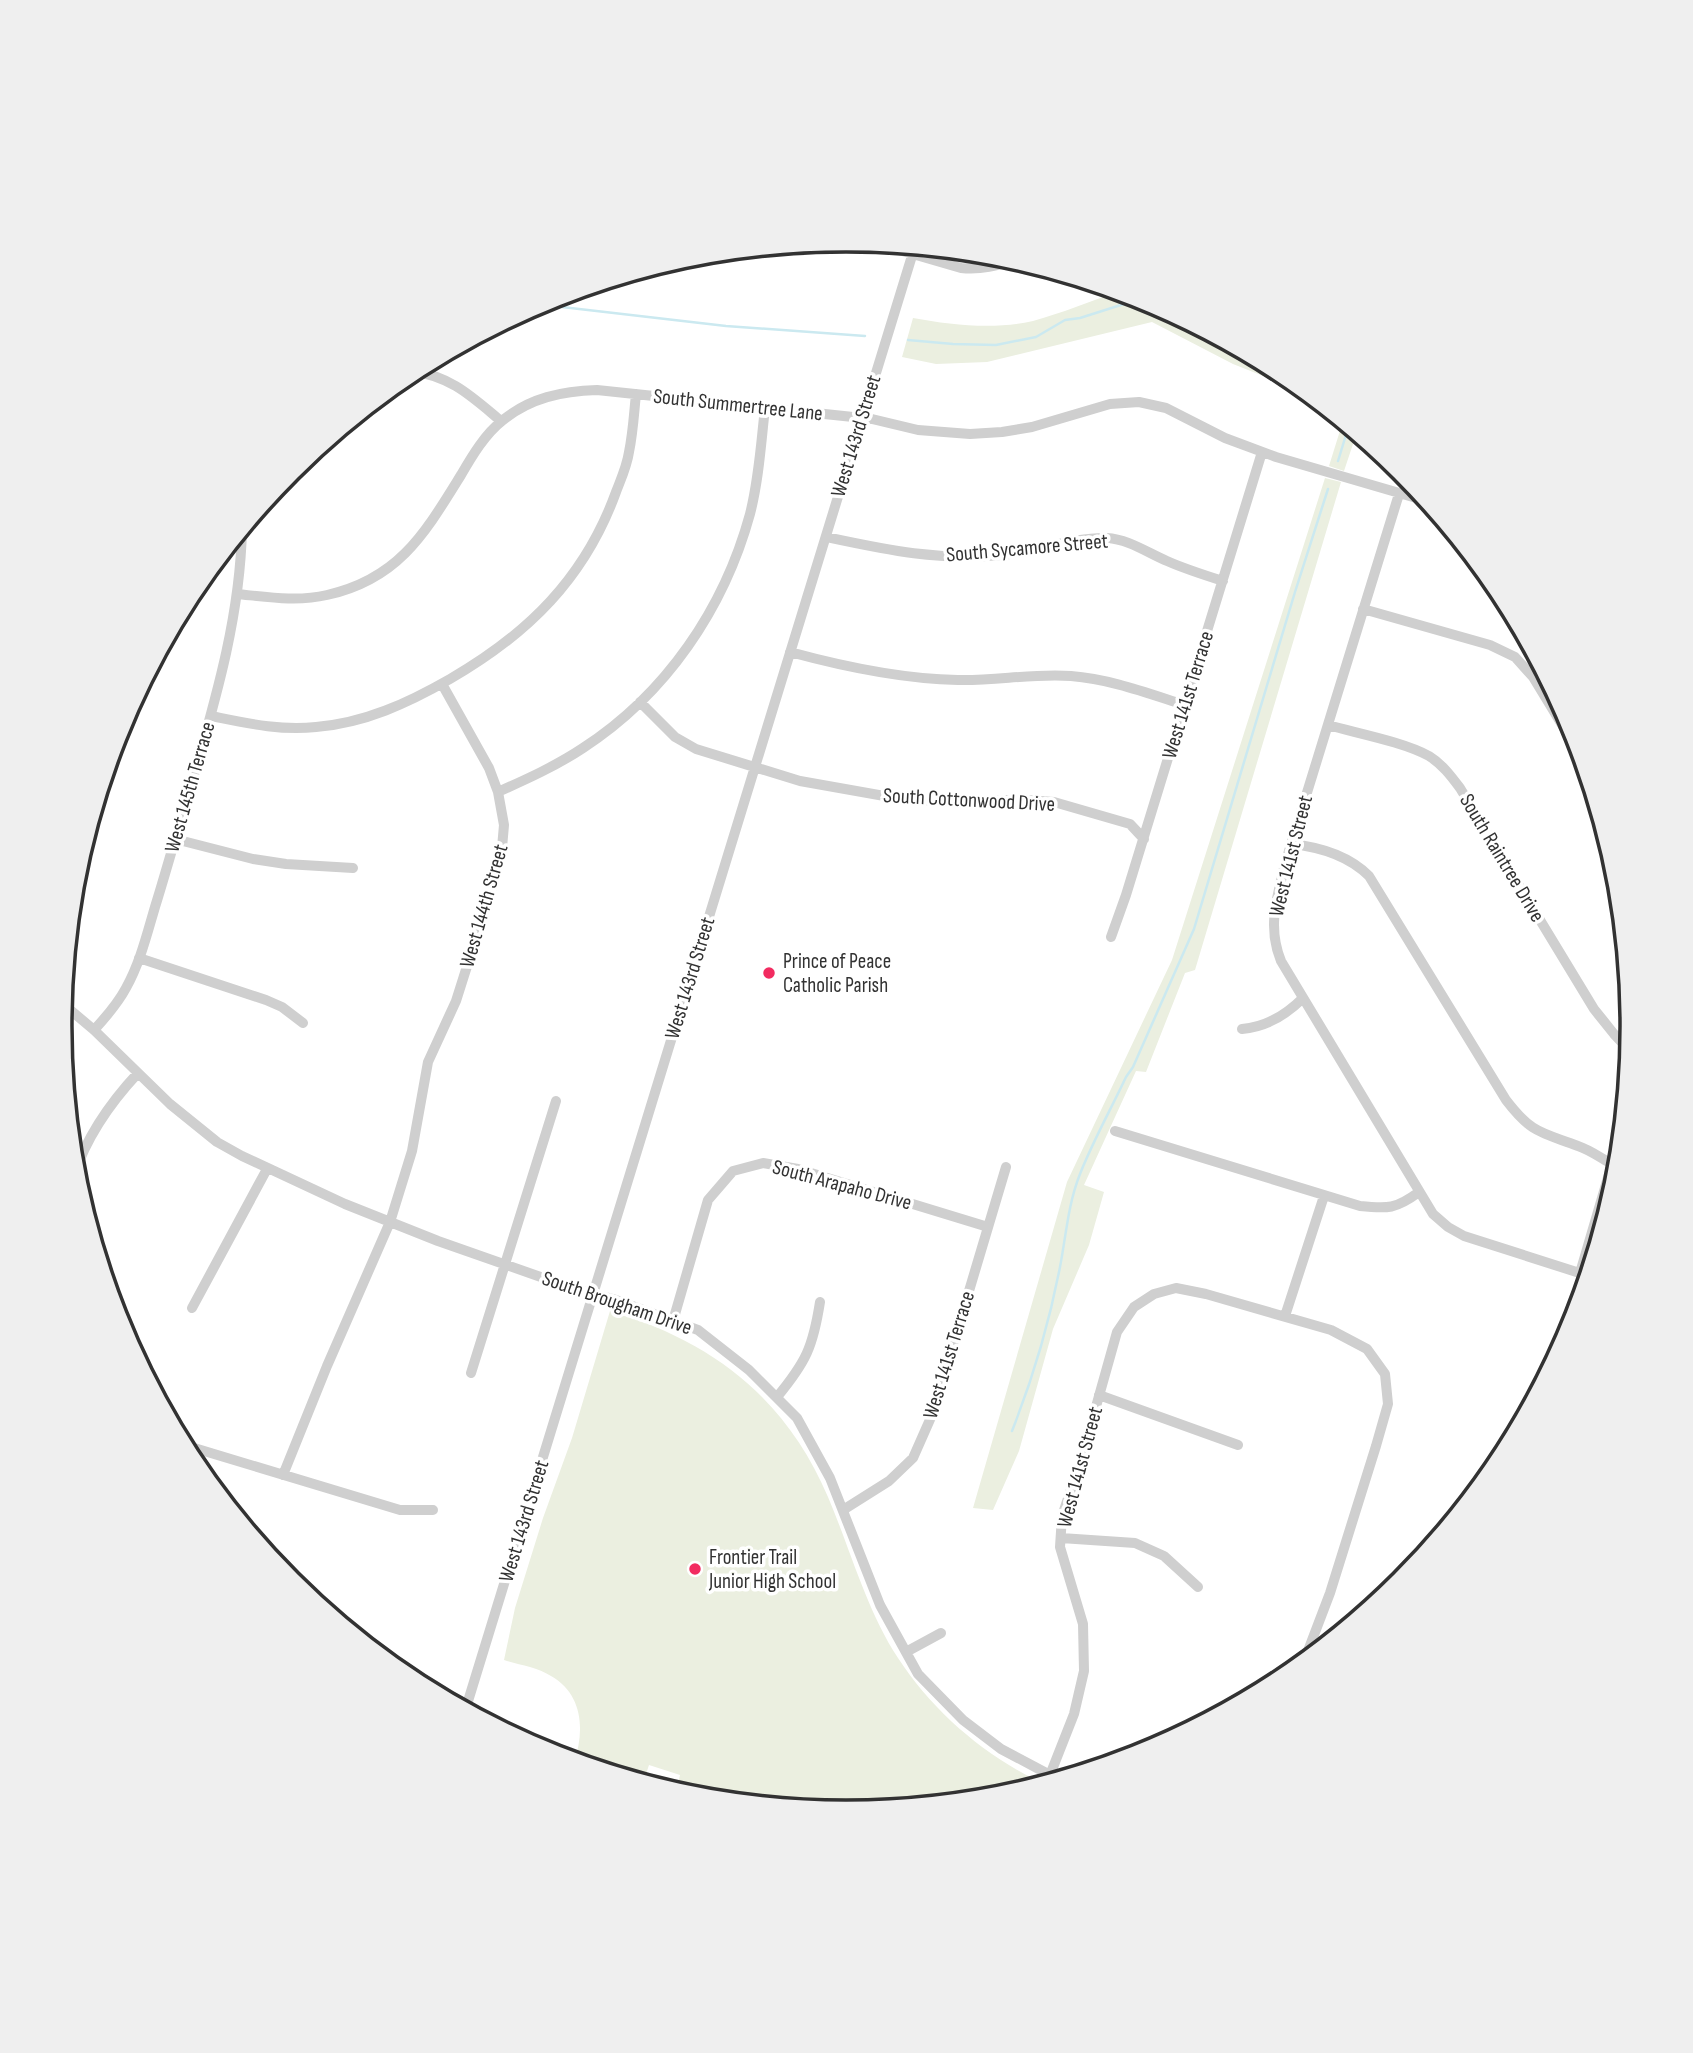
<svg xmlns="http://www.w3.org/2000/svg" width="1693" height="2053" font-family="'Sofia Sans Condensed',sans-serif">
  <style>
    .green { fill: #ebefe0 }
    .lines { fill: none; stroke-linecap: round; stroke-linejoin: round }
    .stream { stroke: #cbe9f0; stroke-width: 2.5 }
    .minor { stroke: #cfcfcf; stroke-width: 10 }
    .poi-dot { fill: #f22b60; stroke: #fff; stroke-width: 2.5 }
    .labels { text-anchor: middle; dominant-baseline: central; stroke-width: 7; stroke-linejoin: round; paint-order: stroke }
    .street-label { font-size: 21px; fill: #323232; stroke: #fff }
    .poi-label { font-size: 21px; fill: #323232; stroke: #fff; text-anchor: start }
    .rim { fill: none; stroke: #323232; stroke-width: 3.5 }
  </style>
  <rect width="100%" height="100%" fill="#fff"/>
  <!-- green -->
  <path class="green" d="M1120,291L1148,300L1284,372L1313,396L1233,364L1152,322L987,362L936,364L902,357L913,318C952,325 994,330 1033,321C1062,313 1091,301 1120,291Z
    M1343,421L1357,432L1344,471L1329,466Z
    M1325,478L1341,482L1195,970L1185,973L1146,1072L1136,1071L1084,1185L1104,1192L1089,1245L1053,1329L1019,1451L993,1510L973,1508L1067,1182L1172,960Z
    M610,1311C712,1341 786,1398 828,1497C851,1551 866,1609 898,1658C934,1713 986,1757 1046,1785L1000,1798L846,1813L693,1798L676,1793L680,1775L649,1765L643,1783L574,1762C585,1731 583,1694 551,1676C537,1667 519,1665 504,1660L515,1608L543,1518L572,1438Z"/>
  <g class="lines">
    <!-- stream -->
    <path class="stream" d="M536,304L726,326L865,336
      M1214,335L1219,342L1270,365
      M908,340L953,344L996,345L1036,337L1065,320L1080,318L1124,304L1143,301L1174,314
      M1338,461L1349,425
      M1012,1431C1033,1378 1049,1324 1060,1267C1066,1236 1068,1204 1080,1174C1093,1141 1111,1109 1126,1077L1133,1067L1194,929L1295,592L1328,489"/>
    <!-- minor -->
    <path class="minor" d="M854,240L875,243L961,268C981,270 997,266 1016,259
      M411,371C451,376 471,396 501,421
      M1399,494L1285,864C1277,898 1267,927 1281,961L1433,1214L1448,1227L1464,1236L1589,1276
      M826,537C887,550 937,561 1001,555C1036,552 1072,537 1107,538C1128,539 1148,553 1167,561C1185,569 1204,575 1223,581
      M237,594C267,597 297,602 327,595C399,579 425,533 461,475C472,456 485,434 503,420C530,398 562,391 597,390L872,419L918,430L970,434L1002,432L1032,427L1110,404L1139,402L1166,408L1225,438L1276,457L1430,502
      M1363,609L1490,645L1515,657L1533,677L1584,761
      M790,652C845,667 901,679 958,680C996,681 1033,673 1071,676C1110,679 1147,693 1185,705
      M640,702L675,737L696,749L800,781L890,797L934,801L1026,800L1054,802L1130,824L1144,839
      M211,716C246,723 280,731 316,727C365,723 408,703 450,679C528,634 585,578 616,492C621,479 627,466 629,452C633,433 634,413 636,394
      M1328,725C1356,733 1404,742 1429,756C1442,764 1451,776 1460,788L1594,1009L1614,1034L1631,1052
      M498,792C527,779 556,766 583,748C666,694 724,609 750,514C759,479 761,443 765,408
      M175,839L253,859L286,864L353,868
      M1291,844C1320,847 1348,855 1369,876L1506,1100C1532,1134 1541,1132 1578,1146C1590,1150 1601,1158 1612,1164
      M1111,937L1126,895L1262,452
      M139,958L266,1000L282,1007L303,1023
      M62,1003L94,1030L170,1104L217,1142L242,1156L345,1204L438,1241L572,1288L613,1299L698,1330L749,1370L797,1418L830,1478L880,1605L918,1674L963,1720L1001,1749L1050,1775L1063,1779
      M1242,1029C1266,1027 1286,1015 1303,998
      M94,1030C106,1017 118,1003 126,988C140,963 147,934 155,907C165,875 174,842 184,810C210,717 240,626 242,529
      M1115,1131L1360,1206C1388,1209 1396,1209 1419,1192
      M74,1175C87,1136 110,1103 138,1073
      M1580,1273L1612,1164L1623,1135
      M192,1308L267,1169
      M1285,1316L1324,1196
      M673,1321L708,1200L733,1171L763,1163L798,1169L988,1227
      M471,1373L556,1101
      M1099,1395L1238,1445
      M777,1397C806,1362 813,1347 820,1302
      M181,1444L400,1510H433
      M283,1475L327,1366L390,1222L412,1151L428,1062L456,1001L501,859L504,825L498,792L489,768L442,684
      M843,1510L889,1481L913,1458L932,1415L1006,1167
      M1061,1538L1135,1543L1164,1556L1198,1587
      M339,1623L349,1629L356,1637
      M906,1652L941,1633
      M465,1711L915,246
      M1050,1775L1074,1714L1084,1671L1083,1624L1060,1547L1062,1516L1081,1460L1117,1332L1134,1307L1154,1294L1176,1288L1206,1294L1331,1330L1367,1349L1385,1374L1388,1404L1376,1446L1330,1593L1306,1656L1293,1673"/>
  </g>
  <!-- markers -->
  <g class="poi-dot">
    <circle cx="769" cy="973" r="7"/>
    <circle cx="695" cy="1569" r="7"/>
  </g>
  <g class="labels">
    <!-- street labels -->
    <g class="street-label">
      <text transform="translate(738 405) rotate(6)">South Summertree Lane</text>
      <text transform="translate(856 436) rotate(-73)">West 143rd Street</text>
      <text transform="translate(1027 548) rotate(-5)">South Sycamore Street</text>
      <text transform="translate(1188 695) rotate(-73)">West 141st Terrace</text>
      <text transform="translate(190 787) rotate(-74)">West 145th Terrace</text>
      <text transform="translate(969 800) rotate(3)">South Cottonwood Drive</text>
      <text transform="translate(1291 856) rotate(-76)">West 141st Street</text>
      <text transform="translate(1502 858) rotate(59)">South Raintree Drive</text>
      <text transform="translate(484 906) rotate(-74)">West 144th Street</text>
      <text transform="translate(690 978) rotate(-73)">West 143rd Street</text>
      <text transform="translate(842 1185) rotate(15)">South Arapaho Drive</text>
      <text transform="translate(617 1303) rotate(19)">South Brougham Drive</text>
      <text transform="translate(949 1355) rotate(-73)">West 141st Terrace</text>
      <text transform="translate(1080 1467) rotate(-75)">West 141st Street</text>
      <text transform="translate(524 1521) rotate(-73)">West 143rd Street</text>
    </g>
    <!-- poi labels -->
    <g class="poi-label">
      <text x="783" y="961">Prince of Peace<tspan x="783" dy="24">Catholic Parish</tspan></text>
      <text x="709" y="1557">Frontier Trail<tspan x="709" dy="24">Junior High School</tspan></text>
    </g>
  </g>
  <!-- crop -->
  <path d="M0 0H1693V2053H0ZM72 1026a774 774 0 1 1 1548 0a774 774 0 1 1-1548 0Z" fill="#efefef" fill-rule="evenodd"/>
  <path class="rim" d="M72 1026a774 774 0 1 1 1548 0a774 774 0 1 1-1548 0Z"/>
</svg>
